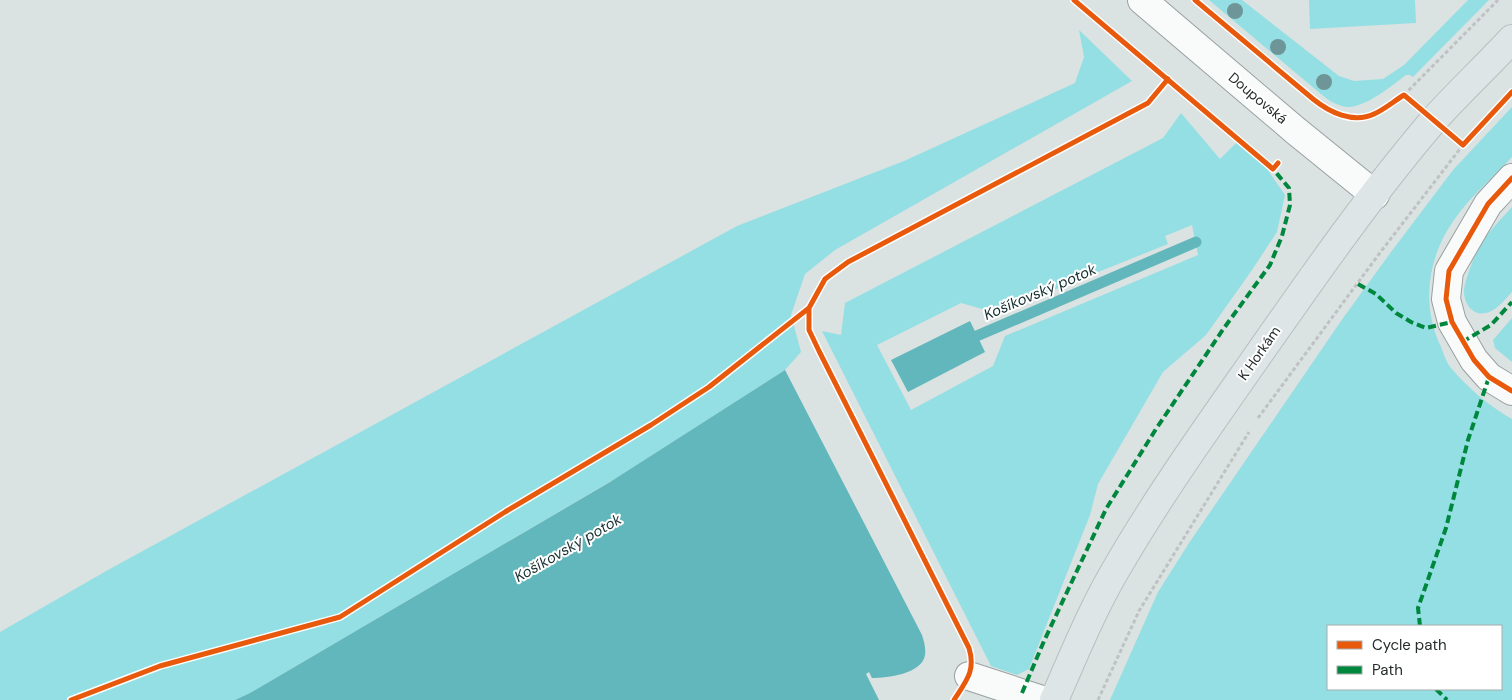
<svg xmlns="http://www.w3.org/2000/svg" width="1512" height="700" font-family="'DM Sans',sans-serif">
  <style>
    .green { fill: #94dfe3; fill-rule: evenodd }
    .water { fill: #61b7bc }
    .lines { fill: none; stroke-linecap: round; stroke-linejoin: round }
    .stream { stroke: #61b7bc; stroke-width: 11 }
    .minor-casing { stroke: #9a9f9f; stroke-width: 30 }
    .major-casing { stroke: #babfbf; stroke-width: 30 }
    .path { stroke: #bfc2c2; stroke-width: 3; stroke-dasharray: 4 2.5; stroke-linecap: butt }
    .minor { stroke: #f9fbfb; stroke-width: 28 }
    .major { stroke: #dde5e6; stroke-width: 28 }
    .quiet { stroke: #00873e; stroke-width: 4; stroke-dasharray: 8 4; stroke-linecap: butt }
    .cycleway-casing { stroke: #fff; stroke-width: 8 }
    .cycleway { stroke: #e8590c; stroke-width: 5 }
    .tree { fill: #6e9597 }
    .labels { text-anchor: middle; dominant-baseline: central; stroke-width: 4; stroke-linejoin: round; paint-order: stroke }
    .street-label { font-size: 14px; fill: #262c2c; stroke: #fff }
    .water-label { font-size: 15px; font-style: italic; fill: #152e2f; stroke: #fff }
  </style>
  <rect width="100%" height="100%" fill="#dae2e2"/>
  <!-- green -->
  <path class="green" d="M1209,0H1242L1339,76L1354,81L1383,79L1404,65L1468,0H1489L1413,77L1410,75H1406C1391,86 1361,112 1342,106C1334,104 1327,99 1321,94Z
    M1309,0H1415L1416,23L1310,29Z
    M1079,30L1132,81L835,250L805,274L791,315L801,352L785,370L618,477L250,693L235,700H0V632L108,570L737,226L904,161L1075,83L1084,57Z
    M1512,107V157C1490,180 1463,203 1447,231C1426,267 1423,310 1441,347C1444,354 1446,362 1451,368C1468,388 1489,406 1512,419V700H1110L1158,592L1189,543L1341,321L1391,252L1453,170ZM1328,626H1501V689H1328Z
    M1181,113L1220,159L1237,142L1252,147L1285,195L1277,232L1252,270L1206,335L1163,372L1098,484L1090,515L1029,669L1017,675L991,666L822,331L841,335L845,303L1163,138ZM1192,225L1198,255L1005,336L993,366L911,410L877,345L961,303L996,313L1168,244L1165,236Z
    M1512,207V292C1506,298 1498,309 1489,312C1474,318 1463,304 1464,289C1466,277 1475,253 1482,242C1490,230 1502,218 1512,207Z
    M1512,318V362L1495,348L1493,340Z"/>
  <!-- water -->
  <path class="water" d="M970,321L985,352L908,392L891,360Z
    M785,370L922,635C924,641 926,649 925,655C922,674 887,678 872,678L869,672L866,674L879,700H235L250,693L610,482Z"/>
  <g class="lines">
    <!-- stream -->
    <path class="stream" d="M965,341L1196,242"/>
    <!-- minor casing -->
    <g class="minor-casing">
      <path id="minor" d="M1142,0L1296,131L1375,195
        M1512,178L1488,204L1449,271L1446,299L1452,322L1474,360L1489,377L1512,391
        M969,676L1042,700"/>
    </g>
    <!-- major casing -->
    <g class="major-casing">
      <path id="major" d="M1054,700C1073,657 1091,612 1115,571C1157,498 1207,428 1256,358C1312,278 1369,196 1433,121C1458,93 1486,67 1512,39"/>
    </g>
    <!-- path -->
    <path class="path" d="M1404,95L1498,0
      M1258,418L1379,254L1463,145
      M1098,700L1139,611L1249,432"/>
    <!-- minor -->
    <use href="#minor" class="minor"/>
    <!-- major -->
    <use href="#major" class="major"/>
    <!-- quiet -->
    <path class="quiet" d="M1358,284L1376,294L1396,313L1411,322L1426,328L1452,322
      M1462,342L1491,325L1512,302
      M1420,626L1418,608L1446,528L1468,440L1489,377
      M1436,689L1447,700
      M1022,693L1044,641L1106,509L1156,429L1224,328L1270,265L1282,236L1290,205L1289,188L1273,169"/>
    <!-- cycleway casing -->
    <g class="cycleway-casing">
      <path id="cycleway" d="M1074,0L1273,169L1278,163
        M1195,0L1313,99C1329,112 1353,124 1374,114C1385,109 1394,101 1404,95L1463,145L1512,92
        M1512,178L1488,204L1449,271L1446,299L1452,322L1474,360L1489,377L1512,391
        M809,308V330L819,351L969,648C976,671 966,681 954,700
        M71,700L160,666L340,617L505,512L651,425L709,387L809,308L825,279L848,262L1148,103L1168,79"/>
    </g>
    <!-- cycleway -->
    <use href="#cycleway" class="cycleway"/>
  </g>
  <!-- trees -->
  <g class="tree">
    <circle cx="1235" cy="11" r="8"/>
    <circle cx="1278" cy="47" r="8"/>
    <circle cx="1324" cy="82" r="8"/>
  </g>
  <g class="labels">
    <!-- street labels -->
    <g class="street-label">
      <text transform="translate(1258 98) rotate(40)">Doupovská</text>
      <text transform="translate(1259 353) rotate(-55)">K Horkám</text>
    </g>
    <!-- water labels -->
    <g class="water-label">
      <text transform="translate(1040 292) rotate(-23)">Košíkovský potok</text>
      <text transform="translate(568 548) rotate(-30)">Košíkovský potok</text>
    </g>
  </g>
  <!-- legend -->
  <rect x="1327" y="625" width="175" height="65" fill="#ffffff" stroke="#a8abab"/>
  <rect x="1337" y="641" width="25" height="8" fill="#e8590c" stroke="#a8abab"/>
  <text x="1372" y="650" font-size="15" fill="#262c2c">Cycle path</text>
  <rect x="1337" y="666" width="25" height="8" fill="#00873e" stroke="#a8abab"/>
  <text x="1372" y="675" font-size="15" fill="#262c2c">Path</text>
</svg>
